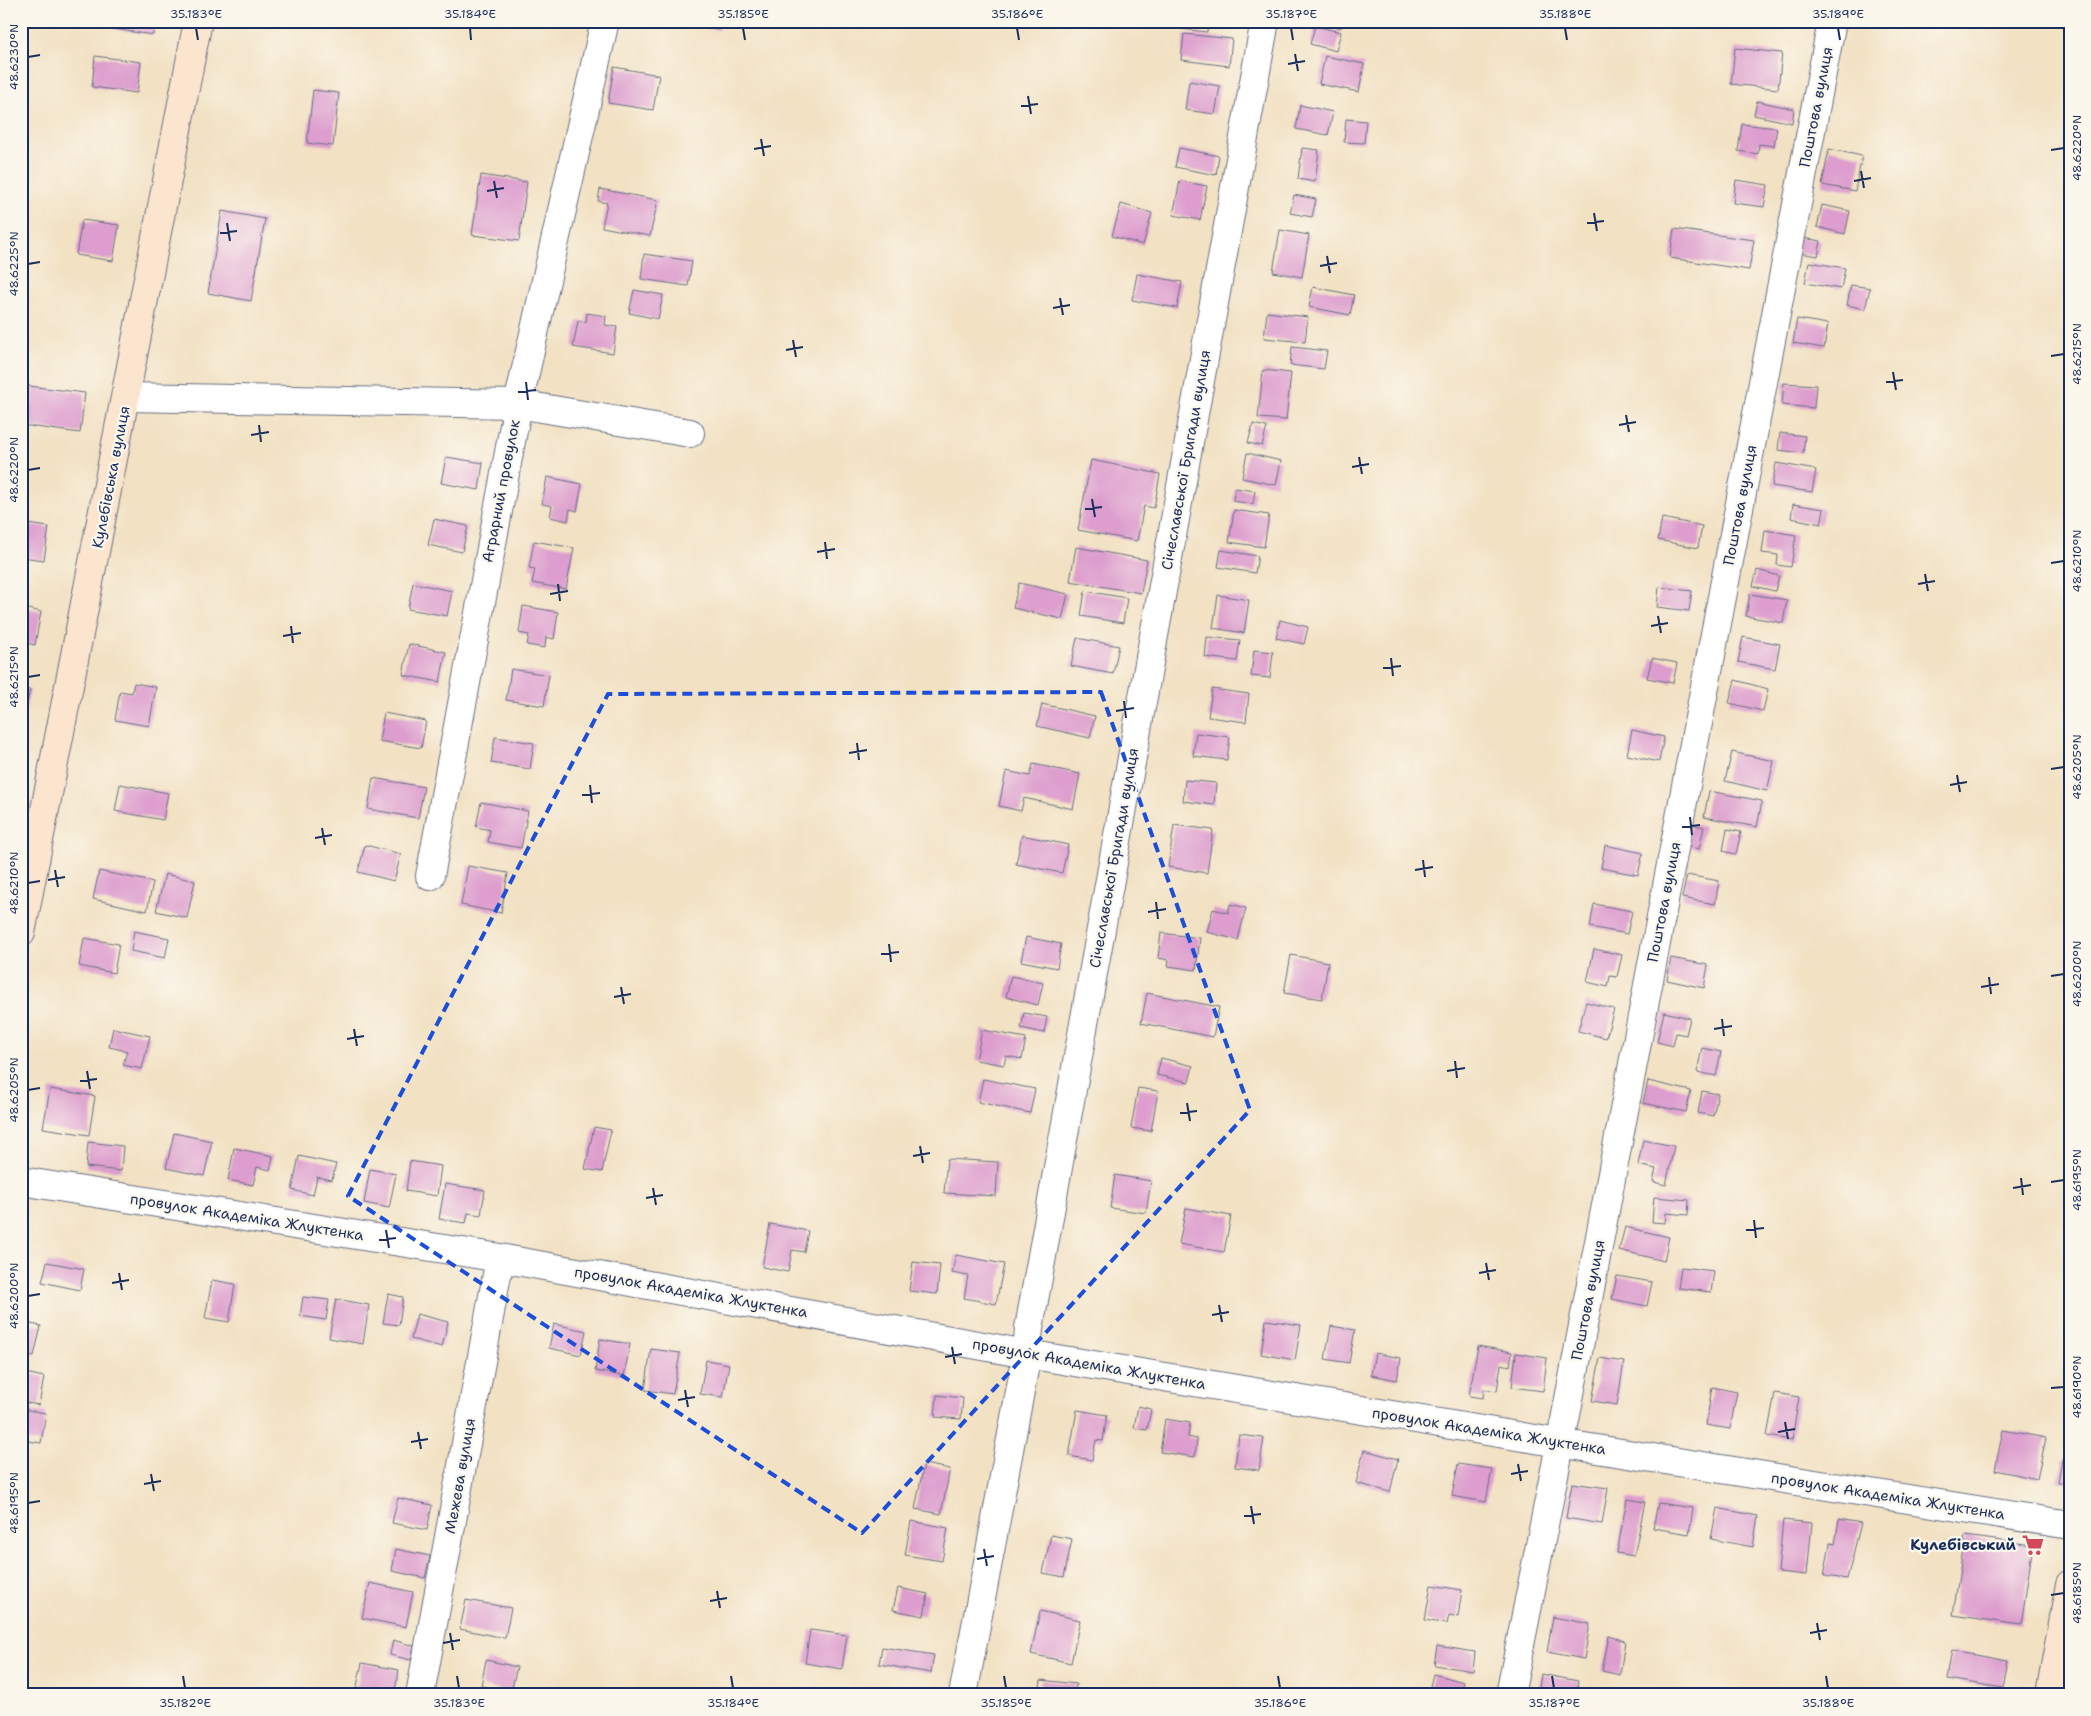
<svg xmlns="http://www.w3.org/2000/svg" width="2091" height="1716" font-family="'Shantell Sans',sans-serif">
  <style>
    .building { fill: #dd9dce }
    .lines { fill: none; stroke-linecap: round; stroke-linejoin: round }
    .street-casing { stroke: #666d81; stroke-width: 30 }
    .secondary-casing { stroke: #666d81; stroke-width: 30 }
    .street { stroke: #fff; stroke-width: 28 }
    .secondary { stroke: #fbe5cf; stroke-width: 28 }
    .marked { fill: none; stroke: #1d4ed8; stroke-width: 4; stroke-dasharray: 10 6; stroke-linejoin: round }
    .ticks { fill: none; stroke: #1b2f5e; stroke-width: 2 }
    .labels { text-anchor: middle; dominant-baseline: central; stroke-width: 4.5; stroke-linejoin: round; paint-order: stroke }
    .street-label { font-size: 15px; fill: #1b2f5e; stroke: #fbf7ec }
    .poi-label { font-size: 15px; font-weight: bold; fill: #1b2f5e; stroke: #fbf7ec; text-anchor: end }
    .neatline { fill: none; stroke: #1b2f5e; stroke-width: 2 }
    .ticks-label { font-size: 12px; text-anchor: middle; fill: #1b2f5e }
  </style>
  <rect width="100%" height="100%" fill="#fbf7ec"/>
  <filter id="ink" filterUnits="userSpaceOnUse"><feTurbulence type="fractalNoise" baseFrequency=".02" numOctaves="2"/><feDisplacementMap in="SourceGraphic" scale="10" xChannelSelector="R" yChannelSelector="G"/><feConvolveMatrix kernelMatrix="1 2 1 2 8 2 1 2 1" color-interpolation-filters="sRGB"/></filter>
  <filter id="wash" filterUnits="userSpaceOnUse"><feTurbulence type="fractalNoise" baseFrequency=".0096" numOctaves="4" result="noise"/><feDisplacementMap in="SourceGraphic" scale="20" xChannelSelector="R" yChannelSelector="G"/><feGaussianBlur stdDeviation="1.12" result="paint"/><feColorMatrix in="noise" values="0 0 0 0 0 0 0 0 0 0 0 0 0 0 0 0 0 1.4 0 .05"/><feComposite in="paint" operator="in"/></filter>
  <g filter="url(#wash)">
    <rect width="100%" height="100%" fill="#f2e1c3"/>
    <g id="blocks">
      <!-- building -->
      <path class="building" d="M114,21H155L153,35L113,29Z
        M674,21H721L719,30Z
        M1182,21H1208L1207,32L1181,29Z
        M1312,21H1343L1341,28Z
        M1315,26L1341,32L1336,51L1310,44Z
        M1184,34L1232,39L1229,66L1181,60Z
        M1735,48L1782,53L1778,89L1731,84Z
        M95,56L141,62L137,93L92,87Z
        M1325,56L1364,64L1359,92L1319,84Z
        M614,67L659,75L653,110L608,103Z
        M1189,81L1220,86L1215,114L1185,110Z
        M313,90L339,93L333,146L307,143Z
        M1757,101L1794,109L1792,123L1754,115Z
        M1300,105L1333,112L1328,135L1296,129Z
        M1346,119L1366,121L1364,143L1344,142Z
        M1742,124L1777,128L1774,146L1759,144L1758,154L1738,151Z
        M1179,148L1219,156L1216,175L1175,167Z
        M1302,148L1319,150L1315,182L1298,179Z
        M1829,149L1862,156L1855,191L1822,185Z
        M481,175L527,182L519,241L472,235Z
        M1736,180L1768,185L1764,207L1733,203Z
        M1180,181L1207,186L1200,220L1173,215Z
        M600,189L658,200L650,236L602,227L607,203L598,201Z
        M1294,195L1316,199L1312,217L1290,213Z
        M1121,204L1152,213L1143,245L1112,236Z
        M1822,205L1850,211L1845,234L1817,227Z
        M222,211L265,219L251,301L208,293Z
        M82,220L119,225L113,261L76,255Z
        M1674,229L1754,240L1749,270L1670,258Z
        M1280,230L1309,235L1302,277L1273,272Z
        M1797,237L1821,241L1818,256L1794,252Z
        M644,254L692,261L688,286L641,279Z
        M1809,262L1845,268L1841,289L1805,283Z
        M1137,274L1182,282L1177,308L1132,300Z
        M1851,285L1870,288L1865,309L1847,305Z
        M1313,287L1354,295L1350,315L1309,307Z
        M634,290L663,295L658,319L629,313Z
        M1267,312L1308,317L1305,342L1264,338Z
        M587,313L606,316L605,325L617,327L613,353L573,347L578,321L586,322Z
        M1797,319L1828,324L1824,348L1793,343Z
        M1292,347L1327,351L1324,369L1290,365Z
        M1263,370L1291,373L1286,420L1258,418Z
        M1784,383L1816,385L1814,408L1782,405Z
        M21,385L85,393L80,433L21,425Z
        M1253,424L1267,427L1262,446L1248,443Z
        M1780,433L1805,436L1803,453L1778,450Z
        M1247,453L1281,461L1276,485L1242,478Z
        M446,457L483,463L479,490L441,483Z
        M1091,460L1160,474L1154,508L1144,506L1137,541L1078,530Z
        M1776,463L1816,470L1812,492L1772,486Z
        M547,477L582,484L577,511L570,509L568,521L550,517L552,506L542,504Z
        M1235,488L1255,491L1253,504L1233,501Z
        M1793,504L1824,509L1821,524L1791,518Z
        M1234,510L1269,515L1264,547L1229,542Z
        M1662,518L1702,526L1698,548L1658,540Z
        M434,519L468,526L462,552L428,545Z
        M21,523L49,527L44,560L21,557Z
        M1765,530L1796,535L1791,567L1777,565L1778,555L1762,553Z
        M534,541L574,548L566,589L532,583L535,569L529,568Z
        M1076,547L1147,560L1141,593L1070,581Z
        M1221,550L1258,556L1255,573L1218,567Z
        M1757,570L1779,576L1775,591L1753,586Z
        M413,583L452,591L447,616L408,609Z
        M1019,583L1068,594L1062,619L1013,608Z
        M1659,587L1692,591L1689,611L1657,607Z
        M1085,591L1127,598L1123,623L1081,616Z
        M1750,594L1787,600L1783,623L1746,616Z
        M1218,595L1249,600L1244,633L1213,628Z
        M523,606L558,612L554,639L546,637L545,648L527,645L529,635L519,633Z
        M21,607L41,612L35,645L21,642Z
        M1280,620L1308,627L1304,644L1276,638Z
        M1207,637L1240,640L1237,661L1205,657Z
        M1743,637L1780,644L1775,669L1738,662Z
        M1077,638L1119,646L1113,674L1071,666Z
        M409,644L446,652L440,682L403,675Z
        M1254,650L1273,652L1270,678L1251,676Z
        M1652,658L1677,663L1673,683L1647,678Z
        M511,669L549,675L544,706L506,700Z
        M1735,680L1768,689L1763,711L1729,703Z
        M134,683L156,687L149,726L115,720L120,691L132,693Z
        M21,688L30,690L23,719H21Z
        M1212,689L1249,694L1246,722L1208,717Z
        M1042,704L1095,716L1090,738L1037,726Z
        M384,713L426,721L421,748L379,741Z
        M1632,730L1664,737L1659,762L1627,755Z
        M1196,733L1230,737L1227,760L1193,756Z
        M495,737L534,743L530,769L491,763Z
        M1732,752L1774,761L1767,791L1725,781Z
        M1033,764L1080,774L1073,809L1024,798L1021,811L999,806L1006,771L1030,776Z
        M373,778L424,787L418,818L368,809Z
        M1185,780L1216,783L1214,805L1183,801Z
        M120,784L168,793L163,820L115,811Z
        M1709,791L1762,801L1757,827L1704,817Z
        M481,802L528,811L521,848L488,842L490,830L476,827Z
        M1691,824L1704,827L1699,849L1686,846Z
        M1174,825L1213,830L1207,873L1168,867Z
        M1727,829L1741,832L1736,854L1723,851Z
        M1022,835L1068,845L1062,873L1016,864Z
        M365,845L401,854L394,881L358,872Z
        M1605,845L1643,853L1638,875L1601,868Z
        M468,866L508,873L501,913L461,905Z
        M99,871L153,882L147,911L93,899Z
        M165,874L195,881L187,918L156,911Z
        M1687,875L1719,881L1715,904L1682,898Z
        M1230,904L1246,908L1238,940L1207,932L1213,909L1228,913Z
        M1594,904L1632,911L1627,934L1590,927Z
        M134,931L169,938L165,958L131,951Z
        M1161,933L1200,938L1196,970L1168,966L1169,960L1158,958Z
        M1026,937L1061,944L1057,968L1021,961Z
        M84,938L119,944L114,973L79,966Z
        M1594,949L1622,955L1617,977L1610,976L1608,987L1587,982Z
        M1291,955L1328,962L1322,999L1284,993Z
        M1671,958L1708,965L1704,988L1667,980Z
        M1011,976L1043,983L1038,1005L1006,997Z
        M1147,993L1219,1007L1213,1037L1141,1023Z
        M1586,1002L1614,1009L1606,1038L1578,1031Z
        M1664,1012L1690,1018L1686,1035L1676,1033L1673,1046L1657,1042Z
        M1024,1013L1047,1017L1044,1033L1021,1028Z
        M113,1028L150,1036L142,1069L123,1065L127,1051L109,1047Z
        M982,1030L1026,1038L1022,1059L1006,1056L1004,1065L976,1060Z
        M1702,1048L1721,1052L1716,1076L1697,1072Z
        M1161,1058L1193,1066L1189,1082L1157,1075Z
        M983,1079L1035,1089L1030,1113L978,1102Z
        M1648,1081L1691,1091L1686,1112L1643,1103Z
        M1138,1088L1158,1091L1151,1131L1131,1128Z
        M50,1089L95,1096L89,1135L43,1128Z
        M1702,1091L1718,1094L1713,1116L1698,1113Z
        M594,1127L611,1130L602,1172L585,1169Z
        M174,1133L212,1141L204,1176L166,1168Z
        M1643,1140L1674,1146L1666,1185L1653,1182L1656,1169L1638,1165Z
        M88,1142L123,1146L121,1171L86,1167Z
        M234,1148L273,1156L270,1170L257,1167L253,1185L228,1180Z
        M299,1156L336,1164L332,1180L317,1177L313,1195L292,1190Z
        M947,1159L998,1162L996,1196L944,1193Z
        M410,1161L441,1166L437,1196L406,1191Z
        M370,1169L396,1174L389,1208L364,1203Z
        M1115,1175L1151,1181L1146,1213L1110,1208Z
        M445,1184L485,1190L481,1215L468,1213L466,1223L439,1219Z
        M1654,1197L1689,1200L1688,1215L1666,1213L1665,1223L1652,1222Z
        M1186,1208L1231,1216L1224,1252L1179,1244Z
        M770,1224L808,1231L804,1252L792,1250L788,1272L762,1267Z
        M1625,1227L1669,1237L1664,1261L1619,1250Z
        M956,1255L1004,1264L996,1304L964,1298L968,1276L952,1273Z
        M47,1262L84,1269L80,1290L42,1282Z
        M913,1262L940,1265L937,1294L909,1291Z
        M1681,1267L1714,1271L1711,1292L1678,1288Z
        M1617,1276L1652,1282L1647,1306L1612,1299Z
        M212,1280L235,1284L229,1322L205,1318Z
        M388,1294L403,1297L399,1325L383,1323Z
        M303,1297L329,1300L326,1320L300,1316Z
        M336,1299L369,1305L363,1344L329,1338Z
        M417,1314L448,1322L442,1347L411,1339Z
        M1266,1320L1301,1325L1295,1360L1261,1354Z
        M21,1322L41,1326L34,1356L21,1354Z
        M554,1324L586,1331L581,1355L549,1348Z
        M1331,1326L1355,1330L1349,1363L1325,1359Z
        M600,1339L630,1344L624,1376L595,1371Z
        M1478,1346L1512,1352L1510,1366L1501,1364L1497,1391L1484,1389L1483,1398L1469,1396Z
        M651,1349L680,1353L673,1394L645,1390Z
        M1375,1353L1401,1358L1397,1380L1371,1375Z
        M1516,1353L1547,1358L1543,1391L1512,1387Z
        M1600,1358L1624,1362L1617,1405L1592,1401Z
        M706,1360L729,1364L723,1397L700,1394Z
        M25,1373L44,1377L39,1405L21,1402Z
        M1712,1387L1737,1392L1730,1429L1706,1425Z
        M1775,1393L1799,1397L1792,1440L1767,1436Z
        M937,1395L963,1398L961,1419L935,1417Z
        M1138,1406L1151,1409L1147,1430L1134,1428Z
        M21,1409L46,1413L41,1443L21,1440Z
        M1077,1410L1107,1415L1103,1441L1096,1440L1092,1460L1069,1456Z
        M1165,1419L1190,1423L1188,1437L1197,1439L1195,1457L1160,1452Z
        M2003,1430L2046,1438L2037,1479L1995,1470Z
        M1239,1435L1264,1438L1259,1470L1235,1467Z
        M1364,1450L1398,1459L1390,1492L1356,1483Z
        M2062,1459L2070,1461V1483L2058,1482Z
        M924,1464L950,1469L941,1514L915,1509Z
        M1458,1464L1492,1469L1486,1502L1452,1496Z
        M1572,1483L1608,1488L1602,1524L1566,1518Z
        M398,1498L432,1505L427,1530L392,1523Z
        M1627,1499L1645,1502L1634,1556L1617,1553Z
        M1658,1503L1693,1508L1689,1534L1653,1528Z
        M1717,1508L1758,1516L1753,1547L1711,1539Z
        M1839,1519L1861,1523L1847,1579L1824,1576L1830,1543L1835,1544Z
        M1783,1520L1812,1523L1807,1575L1778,1572Z
        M911,1521L948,1528L942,1561L905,1555Z
        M1051,1535L1072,1539L1064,1577L1043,1573Z
        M1965,1536L2033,1545L2021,1625L1953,1615Z
        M396,1549L430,1556L425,1578L392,1571Z
        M370,1583L413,1592L406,1627L362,1618Z
        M1431,1585L1462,1590L1458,1617L1449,1615L1447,1624L1425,1620Z
        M898,1588L928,1594L924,1616L893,1610Z
        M466,1600L511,1608L505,1638L460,1629Z
        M1040,1611L1080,1620L1071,1663L1031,1654Z
        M1553,1617L1590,1624L1584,1659L1547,1652Z
        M810,1630L847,1635L842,1669L805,1663Z
        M1609,1636L1625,1641L1620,1675L1602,1671Z
        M393,1640L414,1646L411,1660L390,1655Z
        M1437,1646L1475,1652L1473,1671L1434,1665Z
        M882,1647L934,1655L931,1673L879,1664Z
        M1952,1650L2008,1660L2003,1688L1947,1679Z
        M486,1660L517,1667L511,1692L481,1686Z
        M362,1663L399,1670L394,1695L380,1692V1695H355Z
        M1433,1674L1464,1682L1461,1695H1428Z
        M1541,1674L1578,1681L1576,1695H1538Z
        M1041,1680L1076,1684L1075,1695H1039Z
        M1588,1689L1613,1694V1695H1586Z"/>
    </g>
  </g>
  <g filter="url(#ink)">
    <use href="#blocks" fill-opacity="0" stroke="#666d81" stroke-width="1"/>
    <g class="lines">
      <!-- street casing -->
      <g class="street-casing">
        <path id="street" d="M126,397L518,404L690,433
          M430,876L518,404L605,21
          M21,1181L500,1258L1027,1354L1559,1443L2070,1525
          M420,1695L500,1258
          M963,1695L1027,1354L1029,1328L1265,21
          M1510,1695L1565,1420L1832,21"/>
      </g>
      <!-- secondary casing -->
      <g class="secondary-casing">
        <path id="secondary" d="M21,933L198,21
          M2050,1695L2070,1584"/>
      </g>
      <!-- street -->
      <use href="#street" class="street"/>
      <!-- secondary -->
      <use href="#secondary" class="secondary"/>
    </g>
  </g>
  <!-- marked area -->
  <path class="marked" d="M1101,692L1250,1110L862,1533L348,1196L608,694Z"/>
  <!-- ticks -->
  <path class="ticks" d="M196,28L198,40M470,28L471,40M743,28L745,40M1017,28L1019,40M1291,28L1293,40M1565,28L1567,40M1838,28L1840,40M1295,54L1298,71M28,57L40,55M1288,64L1305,61M1028,96L1031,114M1021,106L1038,104M761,139L764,156M754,149L771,146M2051,150L2064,148M1861,171L1864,188M494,181L497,198M1854,181L1871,178M487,191L504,188M1594,213L1597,231M227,223L230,241M1587,223L1604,221M220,233L237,231M1327,256L1330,273M28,264L40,262M1320,266L1337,263M1060,298L1063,315M1053,308L1070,305M793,340L796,357M786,350L803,347M2051,356L2064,354M1893,372L1896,390M526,382L528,400M1886,382L1903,380M518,392L536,390M1626,415L1629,432M259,425L261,442M1619,425L1636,422M251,435L269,432M1359,457L1362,474M1352,467L1369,464M28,470L40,468M1092,499L1095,517M1085,509L1102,507M825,542L827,559M817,552L835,549M2051,563L2064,561M1925,574L1928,591M558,584L560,601M1918,584L1935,581M550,594L568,591M1658,616L1661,633M291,626L293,643M1651,626L1668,623M283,636L301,633M1391,658L1393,676M1383,668L1401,666M28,677L40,675M1124,701L1126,718M1116,711L1134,708M857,743L859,760M849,753L867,750M2051,769L2064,767M1957,775L1960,792M590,785L592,803M1950,785L1967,782M582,795L600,793M1690,817L1692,835M1682,827L1700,825M322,828L325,845M315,838L332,835M1423,860L1425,877M55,870L58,887M1415,870L1433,867M48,880L65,877M28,883L40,881M1156,902L1158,919M1148,912L1166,909M889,944L891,962M881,954L899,952M2051,976L2064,974M1989,977L1991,994M621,987L624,1004M1981,987L1999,984M614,997L631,994M1722,1019L1724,1036M354,1029L357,1046M1714,1029L1732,1026M347,1039L364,1036M1455,1061L1457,1078M87,1071L90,1089M1447,1071L1465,1068M80,1081L97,1079M28,1090L40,1088M1187,1103L1190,1121M1180,1113L1197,1111M920,1146L923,1163M913,1156L930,1153M2021,1178L2023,1195M2051,1182L2064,1180M653,1188L656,1205M2013,1188L2031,1185M646,1198L663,1195M1754,1220L1756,1238M386,1230L389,1248M1746,1230L1764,1228M379,1240L396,1238M1486,1263L1489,1280M119,1273L122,1290M1479,1273L1496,1270M112,1283L129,1280M28,1296L40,1294M1219,1305L1222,1322M1212,1315L1229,1312M952,1347L955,1364M945,1357L962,1354M2051,1388L2064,1387M685,1390L688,1407M678,1400L695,1397M1785,1422L1788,1439M418,1432L421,1449M1778,1432L1795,1429M411,1442L428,1439M1518,1464L1521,1481M151,1474L154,1491M1511,1474L1528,1471M144,1484L161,1481M28,1503L40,1501M1251,1506L1254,1524M1244,1516L1261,1514M984,1549L987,1566M977,1559L994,1556M717,1591L720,1608M2051,1595L2064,1593M710,1601L727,1598M1817,1623L1820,1640M450,1633L453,1650M1810,1633L1827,1630M443,1643L460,1640M183,1676L185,1688M457,1676L459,1688M731,1676L733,1688M1004,1676L1006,1688M1278,1676L1280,1688M1552,1676L1554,1688M1826,1676L1828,1688"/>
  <!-- icons -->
  <defs>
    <g id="supermarket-bare" transform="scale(1.725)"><path d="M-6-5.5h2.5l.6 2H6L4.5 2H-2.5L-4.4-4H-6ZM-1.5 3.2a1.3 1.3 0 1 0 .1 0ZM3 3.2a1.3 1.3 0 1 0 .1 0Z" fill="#d1495b" stroke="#fbf7ec" stroke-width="2.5" paint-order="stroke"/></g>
  </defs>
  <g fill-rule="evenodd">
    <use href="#supermarket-bare" x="2033" y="1545"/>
  </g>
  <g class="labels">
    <!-- street labels -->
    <g class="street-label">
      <text transform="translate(1816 107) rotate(-79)">Поштова вулиця</text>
      <text transform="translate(1186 460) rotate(-80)">Січеславської Бригади вулиця</text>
      <text transform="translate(111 477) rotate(-79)">Кулебівська вулиця</text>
      <text transform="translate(501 491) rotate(-79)">Аграрний провулок</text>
      <text transform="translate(1740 505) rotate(-79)">Поштова вулиця</text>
      <text transform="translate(1114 858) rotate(-80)">Січеславської Бригади вулиця</text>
      <text transform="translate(1664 902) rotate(-79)">Поштова вулиця</text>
      <text transform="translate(247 1217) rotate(9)">провулок Академіка Жлуктенка</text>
      <text transform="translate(691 1292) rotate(10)">провулок Академіка Жлуктенка</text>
      <text transform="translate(1588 1300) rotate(-79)">Поштова вулиця</text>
      <text transform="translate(1089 1364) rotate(10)">провулок Академіка Жлуктенка</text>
      <text transform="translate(1489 1431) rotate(9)">провулок Академіка Жлуктенка</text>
      <text transform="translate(460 1476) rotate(-80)">Межева вулиця</text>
      <text transform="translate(1888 1496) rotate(9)">провулок Академіка Жлуктенка</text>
    </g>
    <!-- poi labels -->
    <g class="poi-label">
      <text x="2016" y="1545">Кулебівський</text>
    </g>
  </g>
  <!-- margin -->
  <rect width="2091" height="1716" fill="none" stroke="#fbf7ec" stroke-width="55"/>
  <rect x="28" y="28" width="2036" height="1660" class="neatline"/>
  <g class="ticks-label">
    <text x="196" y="18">35.183°E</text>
    <text x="470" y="18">35.184°E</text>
    <text x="743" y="18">35.185°E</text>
    <text x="1017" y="18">35.186°E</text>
    <text x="1291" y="18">35.187°E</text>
    <text x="1565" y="18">35.188°E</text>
    <text x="1838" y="18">35.189°E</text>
    <text transform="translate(14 57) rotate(-90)" y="4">48.6230°N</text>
    <text transform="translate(2077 148) rotate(-90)" y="4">48.6220°N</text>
    <text transform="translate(14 264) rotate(-90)" y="4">48.6225°N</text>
    <text transform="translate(2077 354) rotate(-90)" y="4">48.6215°N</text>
    <text transform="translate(14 470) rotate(-90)" y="4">48.6220°N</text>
    <text transform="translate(2077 561) rotate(-90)" y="4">48.6210°N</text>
    <text transform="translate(14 677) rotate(-90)" y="4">48.6215°N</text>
    <text transform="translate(2077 767) rotate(-90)" y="4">48.6205°N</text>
    <text transform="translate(14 883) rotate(-90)" y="4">48.6210°N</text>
    <text transform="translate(2077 974) rotate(-90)" y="4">48.6200°N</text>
    <text transform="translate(14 1090) rotate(-90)" y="4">48.6205°N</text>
    <text transform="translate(2077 1180) rotate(-90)" y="4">48.6195°N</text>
    <text transform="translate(14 1296) rotate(-90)" y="4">48.6200°N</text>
    <text transform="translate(2077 1387) rotate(-90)" y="4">48.6190°N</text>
    <text transform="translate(14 1503) rotate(-90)" y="4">48.6195°N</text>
    <text transform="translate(2077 1593) rotate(-90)" y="4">48.6185°N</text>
    <text x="185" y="1707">35.182°E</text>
    <text x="459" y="1707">35.183°E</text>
    <text x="733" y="1707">35.184°E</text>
    <text x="1006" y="1707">35.185°E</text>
    <text x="1280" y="1707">35.186°E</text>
    <text x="1554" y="1707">35.187°E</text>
    <text x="1828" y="1707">35.188°E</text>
  </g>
</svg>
